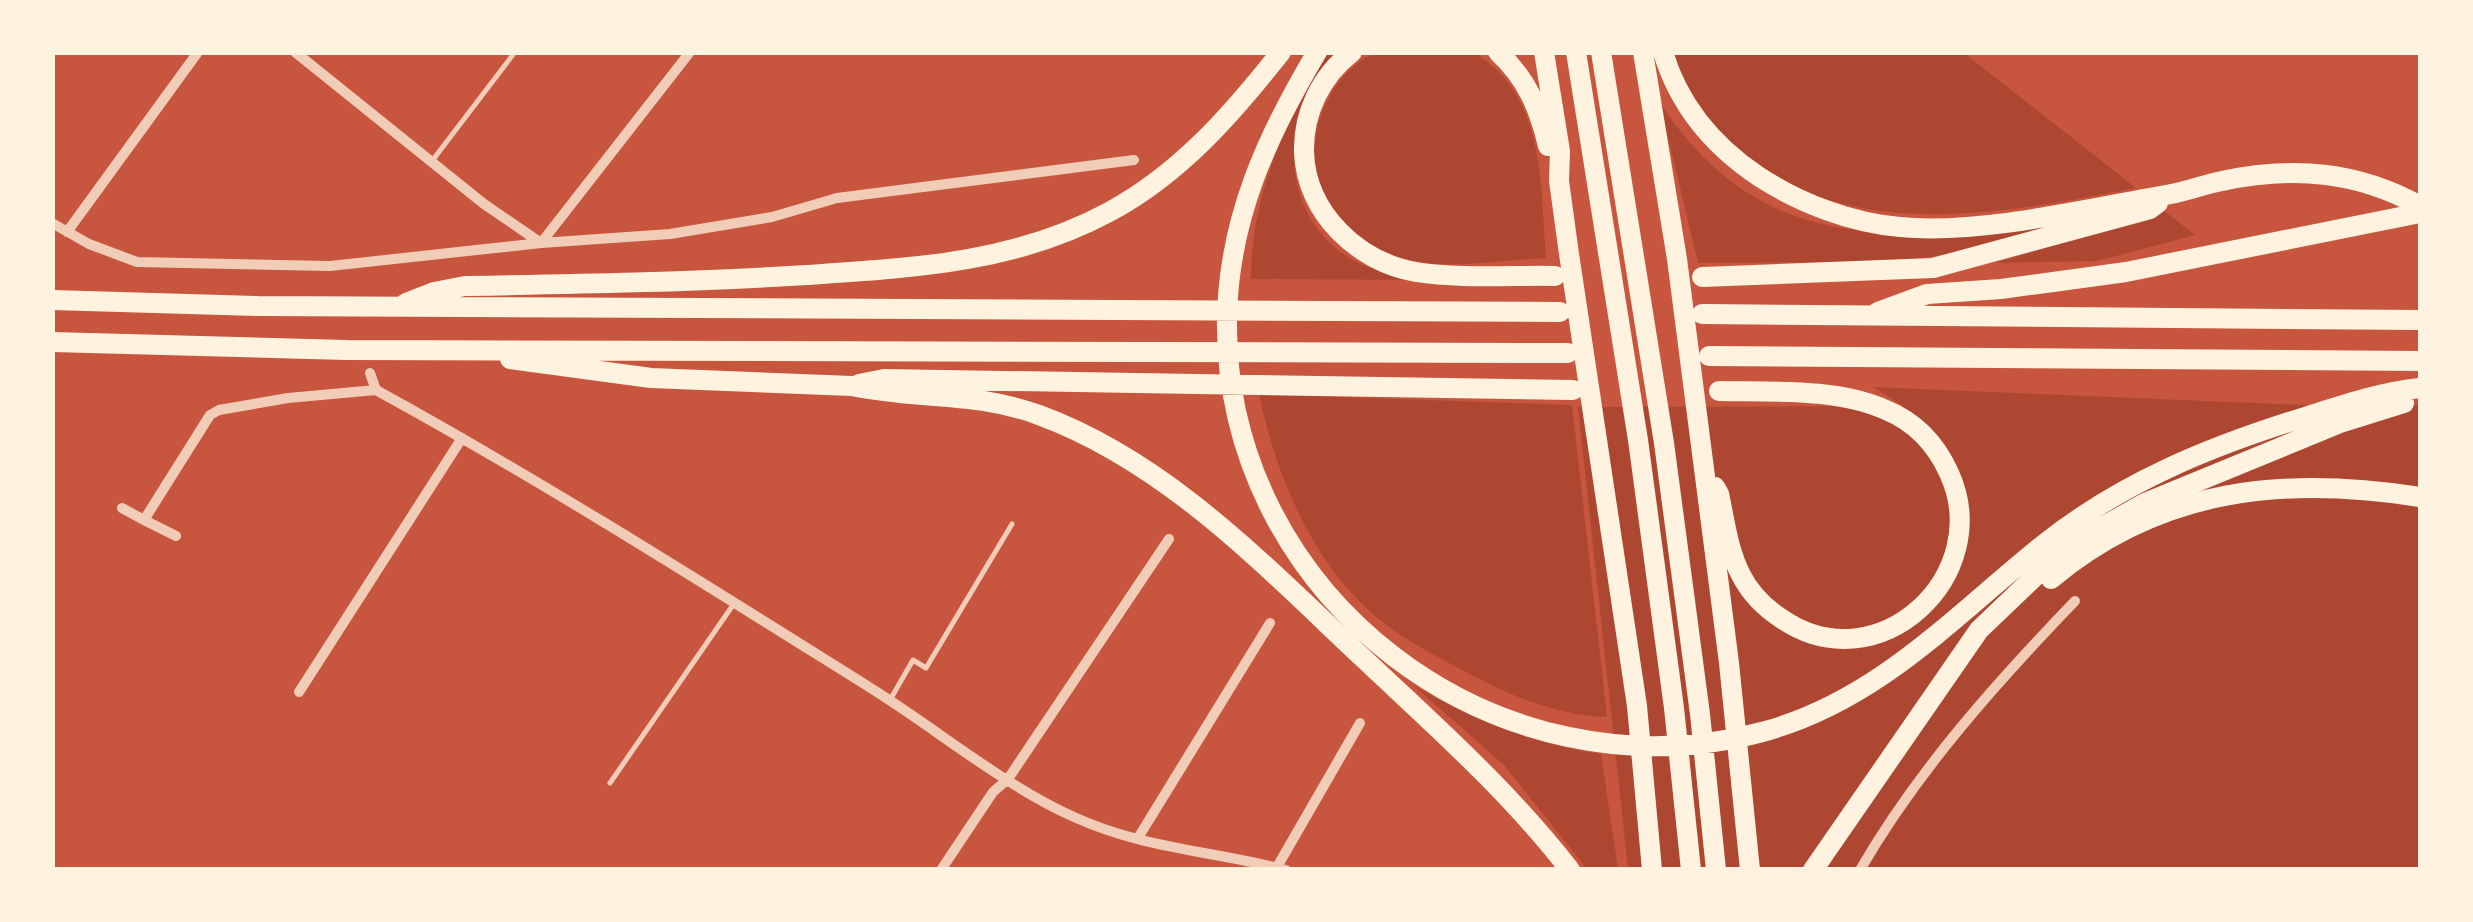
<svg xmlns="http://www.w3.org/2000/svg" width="2473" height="922" font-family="Helvetica,sans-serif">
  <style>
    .green { fill: #ae4732 }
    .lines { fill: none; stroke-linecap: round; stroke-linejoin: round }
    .service { stroke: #f1ccb7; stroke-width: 5 }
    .minor { stroke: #f1ccb7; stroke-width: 10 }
    .motorway { stroke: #fff3e0; stroke-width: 20 }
  </style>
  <rect width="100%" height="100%" fill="#c8553d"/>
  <!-- green -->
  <path class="green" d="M1473,52C1546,95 1540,184 1546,258C1498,260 1440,272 1393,256C1325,233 1293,159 1330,96C1339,79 1356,61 1374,54C1390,47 1451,53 1473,52Z
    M1325,53H1336C1275,118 1277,228 1367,267C1383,274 1402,277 1419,280L1251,279C1251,197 1285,121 1325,53Z
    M1673,53H1964L2136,188C2010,212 1856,244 1746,157C1724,140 1704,119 1690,95C1683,82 1678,66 1673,53Z
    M1660,103C1764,260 1894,236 2058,225L1948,254L1897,262L1698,263Z
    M2163,210L2195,235L2097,261L1996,263Z
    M1873,387L2301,405H2420V869H1628L1578,407L1903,406Z
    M1259,394L1572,405L1607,717C1558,715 1512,697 1470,674C1441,659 1410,643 1384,623C1315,570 1276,477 1259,394Z
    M1413,685C1473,720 1532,744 1601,754L1618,869H1587L1504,765Z"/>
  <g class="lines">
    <!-- service -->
    <path class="service" d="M432,161L515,52
      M890,700L913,660L926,668L1012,524
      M610,783L733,605"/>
    <!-- minor -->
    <path class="minor" d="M295,52L484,204L541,243L690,52
      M52,223L89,244L137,262L330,266L541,243L670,234L772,217L837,198L1134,160
      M67,232L198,52
      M370,373L376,390C544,482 706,585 869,687C937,729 1001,784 1074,817C1144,849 1214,851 1286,870
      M122,508L144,520
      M176,536L144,520L210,415L219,410L288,398L376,390
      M299,692L462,438
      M1138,838L1270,623
      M1277,867L1360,723
      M941,870L993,792L1008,779L1169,539
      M1860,870C1918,770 1996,683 2075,601"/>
    <!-- motorway -->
    <path class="motorway" d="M1317,52C1267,136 1229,218 1227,317C1222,597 1498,805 1766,731C1880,699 1955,615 2044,544C2122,482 2211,446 2305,417C2343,405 2381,392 2420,388
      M1352,52C1321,76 1303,113 1304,152C1306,213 1358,262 1416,272C1461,279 1510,275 1555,276
      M1498,52C1527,79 1539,108 1548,146
      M1544,52L1560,151L1559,181L1569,254L1637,706L1652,870
      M1576,52L1638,440L1674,708L1691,870
      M1601,52L1664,443L1700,714L1716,870
      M1643,52L1677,259L1729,663L1750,870
      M1663,52C1679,106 1712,145 1758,176C1799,203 1851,223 1900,227C1978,235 2092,208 2171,194C2188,191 2205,184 2222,181C2293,166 2357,171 2420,206
      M1702,277L1933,268L2150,209L2158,203
      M52,300L258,306L1560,312
      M406,303L434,292L465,286C579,284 693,282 807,275C912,268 1015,263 1109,212C1180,174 1232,114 1281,52
      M1878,312L1927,294L2001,289L2126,272L2420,213
      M1702,314L2420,320
      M52,342L347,350L1568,353
      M1709,356L2420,361
      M510,359L651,378L852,386C917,400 974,391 1039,415C1167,462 1265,566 1363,658C1435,726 1509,791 1570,870
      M859,384L884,379L1573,390
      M1715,487L1719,494C1725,521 1728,550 1741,575C1750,593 1765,608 1782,619C1878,685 1996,575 1949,473C1936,444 1915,422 1886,410C1837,388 1773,392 1719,391
      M2051,579C2161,487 2285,476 2420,497
      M1813,870L1979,630L2048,564L2095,531L2145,503L2340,423L2404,403"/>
  </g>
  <!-- border -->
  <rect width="2473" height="922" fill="none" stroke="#fff3e0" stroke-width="110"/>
</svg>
